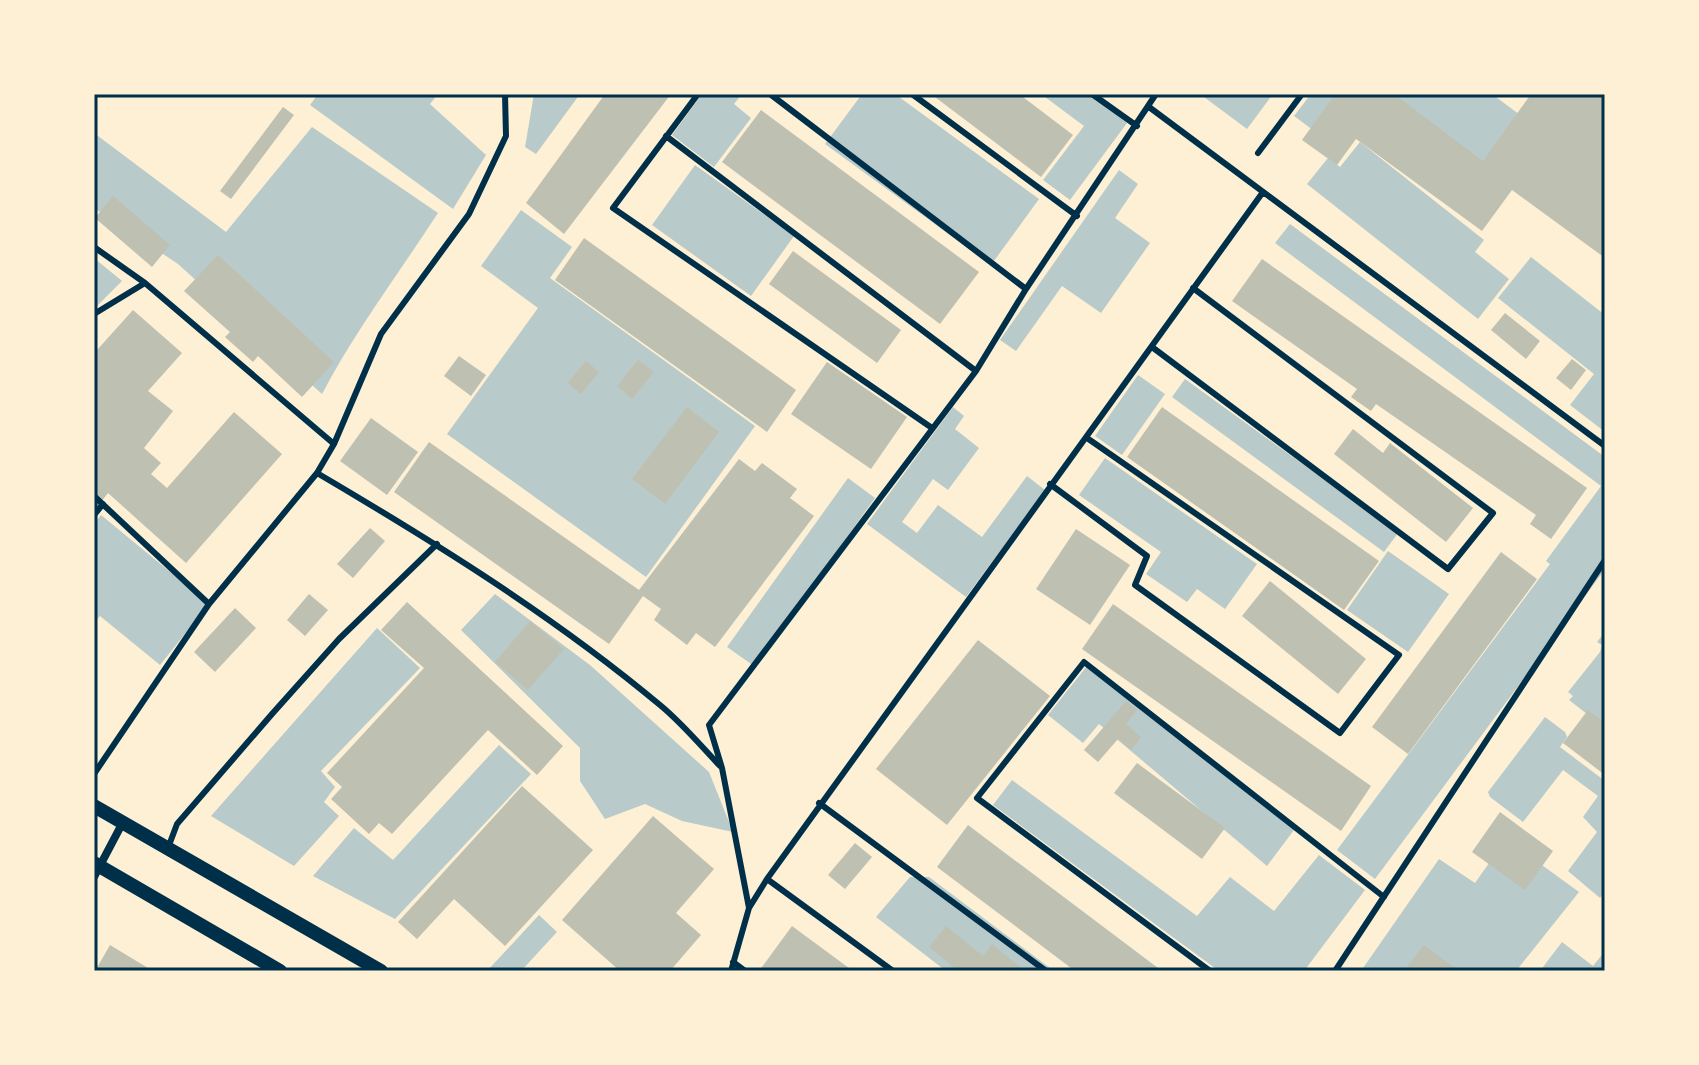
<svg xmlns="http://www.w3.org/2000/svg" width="1699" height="1065" font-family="Commissioner,sans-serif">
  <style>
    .green { fill: #b9caca }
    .building { fill: #bec0b2 }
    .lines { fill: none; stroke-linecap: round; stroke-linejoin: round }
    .service { stroke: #003049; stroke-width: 6 }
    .minor { stroke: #003049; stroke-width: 8 }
    .tertiary { stroke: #003049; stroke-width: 14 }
    .neatline { fill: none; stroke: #003049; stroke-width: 3 }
  </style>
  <rect width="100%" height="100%" fill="#fdf0d5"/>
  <!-- green -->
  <path class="green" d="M318,94H438L430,104L486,155L453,209L310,105Z
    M534,94H580L536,154L525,147Z
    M702,94H742L734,104L751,118L714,167L672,135Z
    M862,94H895L1039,199L991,265L825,144Z
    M1041,94H1089L1127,123L1070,200L1043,180L1084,126Z
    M1200,94H1273L1247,129Z
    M1311,94H1353L1321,136L1294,116Z
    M1376,94H1492L1532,124L1490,180Z
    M312,127L438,213C399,273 355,331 322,394L178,264L94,208V133L226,232Z
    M1360,142L1484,240L1475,252L1509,279L1478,319L1307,184L1328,158L1340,167Z
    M695,165L794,236L751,296L652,225Z
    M1119,170L1138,184L1115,218L1150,243L1101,313L1062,286L1016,351L1000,340Z
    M521,210L572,247L550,278L755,426L646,577L447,434L538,308L481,266Z
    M1290,224L1605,457V569L1375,879L1337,850L1550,564L1546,561L1601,486L1275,243Z
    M1531,257L1605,315V432L1570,405L1594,374L1498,298Z
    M94,258L122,281L94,309Z
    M1138,375L1165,394L1122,455L1095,436Z
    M1185,379L1398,533L1384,552L1172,397Z
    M953,407L964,416L955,429L979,448L948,490L933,479L902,522L917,533L938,505L982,537L1027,476L1045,490L966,597L867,524Z
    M1105,458L1257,564L1225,609L1197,589L1187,602L1146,574L1161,552L1079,495Z
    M848,478L875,498L754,666L727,647Z
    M101,515L209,604L160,665L100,616L94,623V524Z
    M1388,551L1449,594L1408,652L1347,610Z
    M495,594L590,665L709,772L733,832L682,821L645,804L605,819L580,781V748L461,630Z
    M377,628L420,668L321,771L335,787L324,802L339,816L294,866L211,816Z
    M1605,632V728L1569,700L1573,696L1568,692L1600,652L1602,645L1597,642Z
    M1087,666L1294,830L1267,866L1099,724L1083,743L1048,715Z
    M1545,717L1565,732L1567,737L1560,747L1605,781V891L1600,898L1568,871L1597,832L1583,817L1598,796L1563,770L1523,822L1490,797L1488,792Z
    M499,745L531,774L395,919L313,876L354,828L393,860Z
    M1012,780L1197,916L1230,877L1274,911L1319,855L1365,890L1304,971H1219L993,805Z
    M1506,839L1579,892L1516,971H1361L1439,859L1475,883Z
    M910,877H929L1054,971H946L876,917Z
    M539,915L557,932L521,971H487Z
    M1562,942L1593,966L1605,951V971H1540Z"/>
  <!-- building -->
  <path class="building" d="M605,94H671L564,234L526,203Z
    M931,94H1019L1073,135L1041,177Z
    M1335,94H1394L1483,161L1531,94H1597L1605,100V258L1512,190L1482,231L1356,139L1337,165L1302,140Z
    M283,107L294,115L231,199L220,191Z
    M761,110L979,272L940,324L722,162Z
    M113,196L170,245L152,267L95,218Z
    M584,238L796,390L767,432L555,280Z
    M793,251L901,330L877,363L769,284Z
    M218,255L334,362L302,397L258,356L253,362L225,337L230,332L184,291Z
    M1262,259L1587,488L1551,539L1530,524L1536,515L1376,404L1371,411L1351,397L1357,389L1232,301Z
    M133,310L182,353L148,391L173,411L144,448L161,463L151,474L167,488L234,412L282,454L186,563L108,493L98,506L94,502V348L97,350Z
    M1505,313L1540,341L1526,359L1491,330Z
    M459,356L486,375L471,396L444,376Z
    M1572,359L1586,370L1571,390L1556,378Z
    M638,360L654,372L632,399L617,386Z
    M586,361L599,372L581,394L568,383Z
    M827,362L907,417L871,469L791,414Z
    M687,407L719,432L665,504L632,479Z
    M1162,407L1379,561L1344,610L1127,457Z
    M371,418L418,452L387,495L340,461Z
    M1353,429L1383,453L1390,443L1473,508L1446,542L1334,454Z
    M429,442L639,590L739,459L755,471L762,463L797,489L790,498L814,516L715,647L696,633L687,645L654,620L661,609L643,596L609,644L394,492Z
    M370,528L385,541L353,578L337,564Z
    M1076,529L1130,565L1090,625L1036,589Z
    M1501,552L1537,579L1408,754L1372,727Z
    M1270,581L1366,659L1338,694L1242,616Z
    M309,594L328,610L305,636L287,620Z
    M407,602L563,746L537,775L488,730L392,834L379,823L369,834L331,799L342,787L327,773L424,668L381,630Z
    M1113,604L1371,786L1341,831L1082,649Z
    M235,608L256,628L215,672L194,652Z
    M530,621L564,649L528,690L495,662Z
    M978,640L1050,696L947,825L876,769Z
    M1126,701L1137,710L1126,724L1141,737L1131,750L1118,739L1098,762L1084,750Z
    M1588,710L1605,723V775L1563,743Z
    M1137,763L1225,828L1202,859L1114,793Z
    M522,786L593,850L505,946L454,899L417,939L398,922Z
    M1500,812L1553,851L1525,890L1472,852Z
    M653,816L714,869L676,913L701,935L670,971H620L562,920Z
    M968,825L1162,971H1075L937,867Z
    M855,843L872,857L845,889L828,875Z
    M792,926L853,971H759Z
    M946,926L983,956L992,944L1025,971H958L929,947Z
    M110,945L153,971H95Z
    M1424,945L1459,971H1404Z"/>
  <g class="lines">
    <!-- service -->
    <path class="service" d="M698,94L613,208L932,428
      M770,94L1026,289
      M912,94L1077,216
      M1092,94L1137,126
      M1149,107L1605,446
      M666,136L976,371
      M1258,153L1302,94
      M94,247L145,283L334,444
      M94,314L145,283
      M1152,347L1448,569L1493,513L1193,288
      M317,473C436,543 555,617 660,705C682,723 701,746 720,766
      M1050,484L1147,556L1135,585L1340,733L1399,655L1087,438
      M94,496L209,604
      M94,515L103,504
      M94,774L209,604L317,473L334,444L381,334L469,214L506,136L505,94
      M819,803L1046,971
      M168,848L177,824L272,714L339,639L437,544
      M767,879L893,971
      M749,908L722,768L709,725L976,371L1026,289L1156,94
      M733,962L745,971
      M731,971L749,908L767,879L1263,192
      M1210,971L977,798L1084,662L1384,897
      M1335,971L1605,560"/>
    <!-- minor -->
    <path class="minor" d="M94,877L123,822"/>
    <!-- tertiary -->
    <path class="tertiary" d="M94,806L381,971
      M94,863L280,971"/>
  </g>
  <!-- border -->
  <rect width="1699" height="1065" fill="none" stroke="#fdf0d5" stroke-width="192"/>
  <rect x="96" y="96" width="1507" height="873" class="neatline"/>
</svg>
